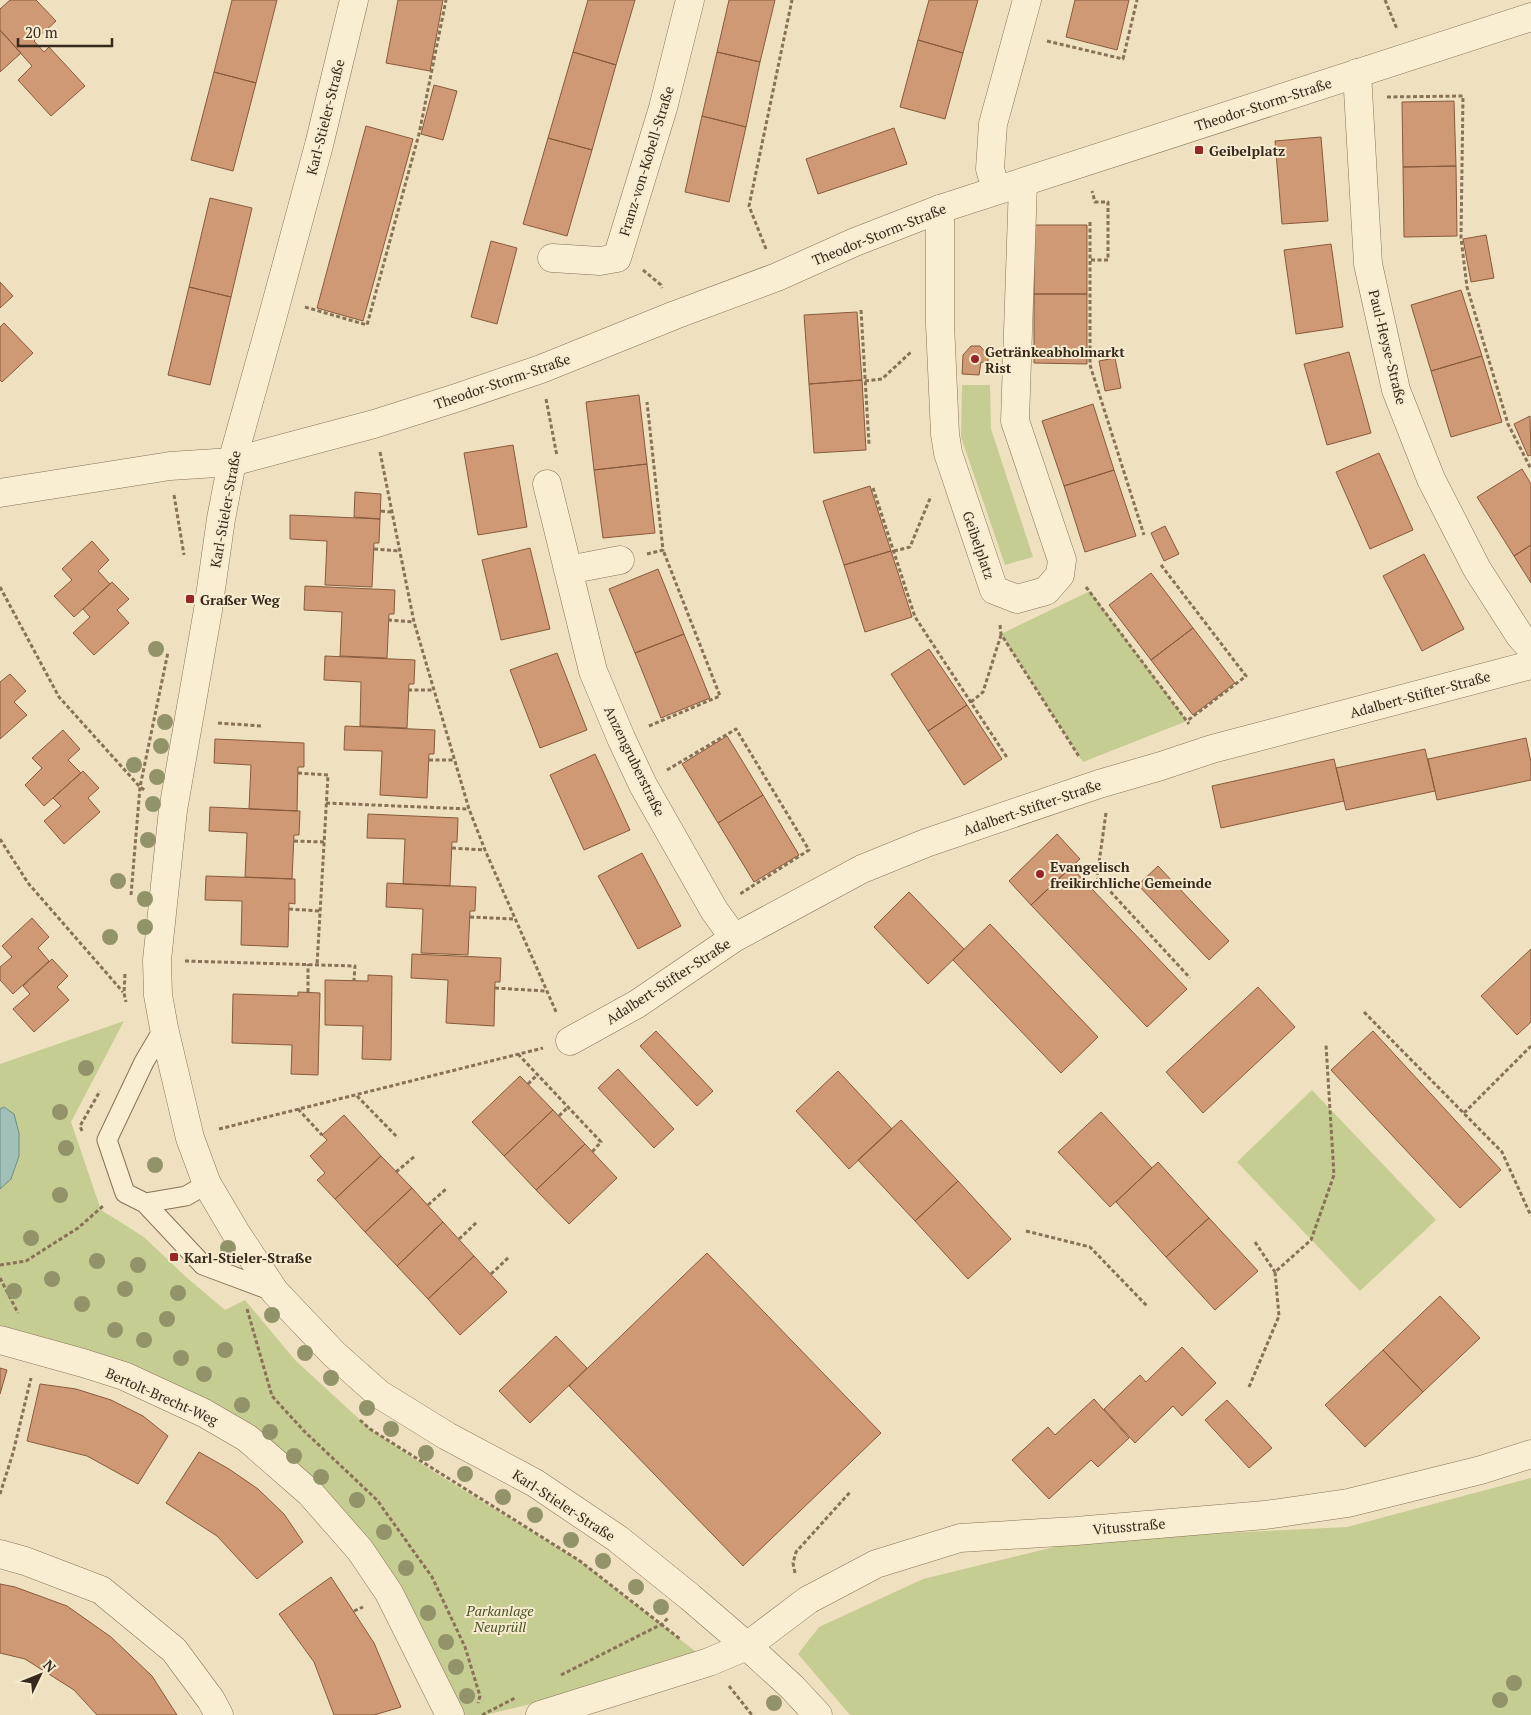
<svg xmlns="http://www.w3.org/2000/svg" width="1531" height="1715" font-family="'PT Serif',serif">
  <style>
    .green { fill: #c6cd93 }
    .water { fill: #a2c0b8; stroke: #6a8e85 }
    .building { fill: #ce9974; stroke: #875a3c }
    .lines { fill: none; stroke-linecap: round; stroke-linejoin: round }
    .service-casing { stroke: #887157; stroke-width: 21 }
    .minor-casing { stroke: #887157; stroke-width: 29 }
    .tertiary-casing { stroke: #887157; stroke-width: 29 }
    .path { stroke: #887157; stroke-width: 3; stroke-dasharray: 4 2.5; stroke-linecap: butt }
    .service { stroke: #f9eed2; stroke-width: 19 }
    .minor { stroke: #f9eed2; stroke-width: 28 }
    .tertiary { stroke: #f9eed2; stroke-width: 28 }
    .tree { fill: #939369 }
    .poi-dot { fill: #982626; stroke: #f6ebcf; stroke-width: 2 }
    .labels { text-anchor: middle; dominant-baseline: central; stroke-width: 4; stroke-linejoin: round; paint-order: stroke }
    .street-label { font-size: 14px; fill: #37291c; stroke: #f6ebcf }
    .poi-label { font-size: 14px; font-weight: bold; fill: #37291c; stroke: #f6ebcf; text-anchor: start }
    .park-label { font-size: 14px; font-style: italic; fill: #475422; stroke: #f6ebcf }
  </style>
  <rect width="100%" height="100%" fill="#efe1bf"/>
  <!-- green -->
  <path class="green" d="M962,385H990L991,429L1033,557L1005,565L961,437Z
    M1090,591L1187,721L1083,762L1001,634Z
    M124,1021L71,1122L101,1210L144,1237L186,1277L225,1310L245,1300L295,1360L370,1429L442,1477L580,1561L709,1662L485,1715H439L357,1551L288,1479L212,1427L102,1373L0,1345V1064Z
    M1312,1090L1436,1220L1360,1291L1237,1162Z
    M1531,1478V1715H850L798,1654L819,1627L923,1579L1083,1540L1347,1527Z"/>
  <!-- water -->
  <path class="water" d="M4,1107L14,1114L19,1133V1156L11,1179L0,1189V1109Z"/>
  <!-- building -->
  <path class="building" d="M10,0H36L56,21L34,41L44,52L49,47L85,86L51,116L18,80L32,66L0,30V9Z
    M232,0H277L256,83L214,72Z
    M398,0H443L430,71L386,63Z
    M588,0H635L616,65L573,52Z
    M729,0H775L760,62L717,52Z
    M929,0H978L963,53L918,40Z
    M1075,0H1129L1117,50L1066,37Z
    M0,30L21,53L0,72Z
    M918,40L963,53L945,119L900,107Z
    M573,52L616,65L592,150L548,138Z
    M717,52L760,62L746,127L702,116Z
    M214,72L256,83L233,171L191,160Z
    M434,85L457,91L443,140L421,134Z
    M1454,101L1456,166L1403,167L1402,102Z
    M702,116L746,127L729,202L685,192Z
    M366,126L413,139L363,321L317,308Z
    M894,128L907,164L818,194L806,159Z
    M1321,137L1328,221L1282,224L1275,141Z
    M548,138L592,150L567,236L523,224Z
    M1456,166L1457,236L1404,237L1403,167Z
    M210,198L252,208L231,297L189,287Z
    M1034,225H1087V294H1034Z
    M1486,235L1494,278L1471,282L1463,239Z
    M491,241L517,248L497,324L471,317Z
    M1331,244L1343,327L1296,334L1284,250Z
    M0,282L13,296L0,308Z
    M189,287L231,297L210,385L168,375Z
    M1461,290L1482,356L1431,371L1411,305Z
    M1034,294H1087V364L1034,363Z
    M857,312L862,380L809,384L804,315Z
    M4,323L33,353L2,382L0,380V327Z
    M971,346H980L988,355V363L981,362L979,375L962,374L963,355Z
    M1349,352L1371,433L1327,445L1304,364Z
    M1482,356L1502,422L1451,437L1431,371Z
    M1115,358L1121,388L1105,391L1099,361Z
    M862,380L866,450L814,453L809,384Z
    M639,395L647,464L594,470L586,402Z
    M1093,404L1114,470L1064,486L1042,421Z
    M1530,416L1531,455L1528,456L1514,424Z
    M513,445L527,527L478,535L464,453Z
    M1379,453L1413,530L1370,549L1336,472Z
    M647,464L655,533L603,538L594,470Z
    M1522,469L1531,484V545L1514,556L1477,497Z
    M1114,470L1136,536L1085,552L1064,486Z
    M870,486L891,551L844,565L823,501Z
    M355,492L381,494L380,519L354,517Z
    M290,515L380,519L379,543H374L372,587L325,585L327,541L290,539Z
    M1165,526L1179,554L1164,561L1151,533Z
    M92,541L109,560L98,571L110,584L74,617L54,596L72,580L62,569Z
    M1531,545V583L1514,556Z
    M530,548L550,629L501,640L482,560Z
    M891,551L912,617L865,632L844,565Z
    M1424,554L1464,629L1422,651L1383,576Z
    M658,569L684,634L635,653L609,589Z
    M1151,573L1193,628L1151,660L1109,605Z
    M112,582L129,599L117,610L129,623L94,655L73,633L90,617L83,609Z
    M305,586L395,590L394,614H389L387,658L340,656L342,612L304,610Z
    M1193,628L1235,683L1193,715L1151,660Z
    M684,634L710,698L661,718L635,653Z
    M929,649L967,705L928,731L891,674Z
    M557,653L587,730L540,748L510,670Z
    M325,656L415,660L414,684H409L407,728L360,726L361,682L324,680Z
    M10,674L26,691L14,702L27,715L0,739V682Z
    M967,705L1002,759L964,785L928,731Z
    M345,726L435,730L434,754H429L427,798L380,795L382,751L344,750Z
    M63,730L80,749L68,760L81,773L44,806L25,785L42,768L32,758Z
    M727,736L763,795L718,823L682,764Z
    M1526,738L1531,762V780L1437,800L1428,759Z
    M215,739L304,743V767H298L297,811L249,809L251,765L214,763Z
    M1425,749L1435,791L1346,810L1336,768Z
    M595,754L630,830L584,850L550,775Z
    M1334,759L1344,801L1221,828L1212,786Z
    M83,771L99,788L88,798L100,812L64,844L44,821L61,806L53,798Z
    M763,795L799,855L754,882L718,823Z
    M210,807L300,811L299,835H294L292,879L245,877L247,833L209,831Z
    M368,814L458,818L457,842H452L450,886L403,884L405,839L367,838Z
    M1057,834L1080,859L1031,905L1009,881Z
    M642,853L681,926L638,949L598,876Z
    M1158,866L1229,941L1209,960L1138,885Z
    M1071,867L1187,989L1147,1027L1031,905Z
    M206,876L295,879V904L289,903L288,947L241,945L242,901L205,900Z
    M387,883L476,887L475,911H470L468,955L421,953L423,909L386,907Z
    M909,892L964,949L928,984L874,927Z
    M32,918L49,937L38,948L49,961L13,994L0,980V967L12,957L2,946Z
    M990,924L1098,1037L1061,1073L953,960Z
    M1531,949V1022L1517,1035L1481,996Z
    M412,954L501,958L500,982H495L494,1026L446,1023L448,980L411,978Z
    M52,959L68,976L57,987L69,1000L34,1032L13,1009L30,994L23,986Z
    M368,975L392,976L391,1060L362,1059L363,1026L325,1025V980L368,981Z
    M1258,987L1295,1027L1203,1113L1166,1072Z
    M298,992L320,993L318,1075L291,1074L292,1045L232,1043L233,994L298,996Z
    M656,1031L713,1091L697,1106L640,1046Z
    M1373,1031L1501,1170L1460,1208L1331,1070Z
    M618,1069L674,1129L654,1148L598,1088Z
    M838,1071L892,1129L849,1169L796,1111Z
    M520,1076L553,1110L504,1156L472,1122Z
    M553,1110L585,1144L536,1190L504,1156Z
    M1101,1112L1152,1168L1110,1207L1058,1152Z
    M344,1115L381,1156L335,1199L317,1180L325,1173L310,1156L327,1140L322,1135Z
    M901,1120L958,1181L915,1221L858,1160Z
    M585,1144L617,1178L569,1224L536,1190Z
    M381,1156L412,1188L365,1232L335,1199Z
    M1158,1162L1209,1218L1166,1257L1116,1202Z
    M958,1181L1011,1239L968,1279L915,1221Z
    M412,1188L443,1222L397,1266L365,1232Z
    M1209,1218L1258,1271L1215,1310L1166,1257Z
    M443,1222L474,1256L428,1299L397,1266Z
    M707,1253L881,1433L743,1566L569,1386Z
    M474,1256L507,1292L460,1335L428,1299Z
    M1440,1296L1480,1338L1423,1392L1383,1350Z
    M556,1336L587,1368L530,1423L499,1391Z
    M1182,1347L1216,1383L1182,1416L1173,1406L1135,1443L1104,1409L1140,1375L1146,1382Z
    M1383,1350L1423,1392L1365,1447L1325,1405Z
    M0,1368L7,1370L0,1394Z
    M40,1384L76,1389L111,1400L143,1416L168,1436L138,1484L87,1456L27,1441Z
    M1094,1399L1129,1438L1098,1467L1091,1460L1049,1499L1012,1460L1048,1427L1055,1435Z
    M1227,1400L1272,1448L1249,1468L1205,1420Z
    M199,1452L229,1469L258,1489L284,1514L303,1542L257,1579L217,1536L166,1503Z
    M331,1577L374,1643L401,1707L374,1715H334L314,1662L279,1614Z
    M0,1584L15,1587L67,1606L111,1637L152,1676L177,1715H97L74,1690L25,1659L0,1653Z"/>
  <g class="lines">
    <!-- service casing -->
    <g class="service-casing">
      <path id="service" d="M164,1028L144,1062L107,1140L125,1193L145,1203L203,1265L275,1292
        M145,1203L186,1196L207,1184"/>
    </g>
    <!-- minor casing -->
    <g class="minor-casing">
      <path id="minor" d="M1357,73L1368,264L1396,390L1431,479L1477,569L1520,636L1531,648
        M996,189L990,169L993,124L1027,0
        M940,209V324L945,434L948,453L994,590L1017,599L1046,591L1060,575L1062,560L1015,421L1023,183
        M552,258L600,261L617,258L663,108L690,0
        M547,484L593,671L621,738L643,785L714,910L734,938
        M568,570L620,560
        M570,1041L637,1004L734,938L862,869L926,843L1099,784L1161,766L1212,749L1531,665
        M0,1340L83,1363L124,1376L204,1413L247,1438L310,1493L360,1550L389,1593L450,1715
        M0,1554L25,1561L101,1590L174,1650L211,1700L219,1715
        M540,1715L709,1662L747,1646L808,1600L876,1564L960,1538L1076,1531L1265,1515L1348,1503L1481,1470L1531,1454"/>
    </g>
    <!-- tertiary casing -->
    <g class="tertiary-casing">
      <path id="tertiary" d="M354,0L319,145L273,315L232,462L221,519L208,610L173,810L157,960L158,995L164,1028L190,1138L207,1184L236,1233L275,1292L334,1354L379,1394L447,1436L535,1483L618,1539L690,1597L747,1646L792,1687L818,1715
        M0,493L170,466L232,462L374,424L456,398L541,369L675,315L777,277L855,242L940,209L1531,17"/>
    </g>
    <!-- path -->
    <path class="path" d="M1385,0L1397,29
      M1047,41L1123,59L1137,0
      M1387,97L1463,96L1461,238L1467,287L1508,424L1531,469
      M1090,222V365L1144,535
      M766,249L749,206L792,0
      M1091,260H1108V202H1095L1092,191
      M643,270L661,285L662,288
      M305,307L367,325L419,134L446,0
      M861,310L869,444
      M865,381L882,379L911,352
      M546,399L557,456
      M380,452L414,622L469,809L485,850L557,1014
      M873,488L915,617L1008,759
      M174,495L184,555
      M381,511L391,512
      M374,549L399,551
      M894,551L910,547L931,496
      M647,554L663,550L647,402
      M1161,565L1246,676L1187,721
      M0,587L59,697L140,787L146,791
      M1086,587L1189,724
      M388,620L414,622
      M1000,625L1001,634L1080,758
      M408,690H433
      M971,702L983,692L1001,635
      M218,723L262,726
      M649,726L720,696L663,550
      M429,760H454
      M667,770L736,729L809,850L740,894
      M298,773L328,775L317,965
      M326,803L469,809
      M1106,813L1097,877L1190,978
      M0,839L28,883L123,992
      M294,841L324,842
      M452,848L485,850
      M131,895L140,787L168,652
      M289,909L320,911
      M470,917L514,919
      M185,961L355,966L354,980
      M125,974L124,993L126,1002
      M495,988L546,991
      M308,992V964
      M1364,1012L1502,1152L1531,1216
      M518,1054L601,1142L592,1152
      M528,1084L537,1075
      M357,1096L398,1138
      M298,1109L322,1135
      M1464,1113L1531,1046
      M559,1116L568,1107
      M219,1129L543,1048
      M82,1131L80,1126L100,1091
      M396,1172L415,1156
      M428,1205L446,1189
      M1026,1231L1090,1247L1147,1306
      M459,1239L477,1222
      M1255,1242L1275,1272
      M0,1265L26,1261L78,1228L103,1206
      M491,1274L509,1257
      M0,1278L18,1313
      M247,1309L272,1396L304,1431L377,1500L432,1577L465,1647L480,1696L478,1703
      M1249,1387L1279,1316L1275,1272L1311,1240L1334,1175L1326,1045
      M360,1420L370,1429L580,1561L680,1639
      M0,1494L13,1453L31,1378
      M795,1573L793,1563L796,1552L851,1491
      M354,1611L363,1607
      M561,1675L662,1624L668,1618
      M729,1686L752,1715
      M482,1715L515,1698"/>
    <!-- service -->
    <use href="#service" class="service"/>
    <!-- minor -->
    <use href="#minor" class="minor"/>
    <!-- tertiary -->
    <use href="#tertiary" class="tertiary"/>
  </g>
  <!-- trees -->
  <g class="tree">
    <circle cx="156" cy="649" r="8"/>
    <circle cx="165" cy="722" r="8"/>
    <circle cx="161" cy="746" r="8"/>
    <circle cx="134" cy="765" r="8"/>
    <circle cx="157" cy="777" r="8"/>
    <circle cx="153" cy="804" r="8"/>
    <circle cx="148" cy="840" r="8"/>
    <circle cx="118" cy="881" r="8"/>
    <circle cx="145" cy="899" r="8"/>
    <circle cx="145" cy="927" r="8"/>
    <circle cx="110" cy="937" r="8"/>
    <circle cx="86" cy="1068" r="8"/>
    <circle cx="60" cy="1112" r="8"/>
    <circle cx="66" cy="1148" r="8"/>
    <circle cx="155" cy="1165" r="8"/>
    <circle cx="60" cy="1195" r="8"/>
    <circle cx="31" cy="1238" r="8"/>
    <circle cx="228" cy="1248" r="8"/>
    <circle cx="97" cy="1261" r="8"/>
    <circle cx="138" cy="1265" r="8"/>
    <circle cx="52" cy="1279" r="8"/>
    <circle cx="125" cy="1289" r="8"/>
    <circle cx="14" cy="1291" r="8"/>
    <circle cx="178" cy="1293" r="8"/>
    <circle cx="82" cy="1304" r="8"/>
    <circle cx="272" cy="1315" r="8"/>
    <circle cx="167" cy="1319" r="8"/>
    <circle cx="115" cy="1330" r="8"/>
    <circle cx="144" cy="1340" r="8"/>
    <circle cx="225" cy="1350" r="8"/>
    <circle cx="305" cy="1353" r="8"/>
    <circle cx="181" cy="1358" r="8"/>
    <circle cx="204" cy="1374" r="8"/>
    <circle cx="331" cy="1378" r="8"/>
    <circle cx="242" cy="1405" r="8"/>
    <circle cx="367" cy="1408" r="8"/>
    <circle cx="391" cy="1429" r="8"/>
    <circle cx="270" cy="1432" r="8"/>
    <circle cx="426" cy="1453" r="8"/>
    <circle cx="294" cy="1456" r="8"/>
    <circle cx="465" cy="1474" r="8"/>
    <circle cx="321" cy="1477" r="8"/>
    <circle cx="503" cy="1497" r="8"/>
    <circle cx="357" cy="1500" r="8"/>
    <circle cx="535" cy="1515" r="8"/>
    <circle cx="384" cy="1532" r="8"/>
    <circle cx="571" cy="1540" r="8"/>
    <circle cx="603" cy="1561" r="8"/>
    <circle cx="406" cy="1568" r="8"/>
    <circle cx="636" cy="1587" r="8"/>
    <circle cx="661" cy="1607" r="8"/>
    <circle cx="428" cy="1613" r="8"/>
    <circle cx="446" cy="1642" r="8"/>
    <circle cx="456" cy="1667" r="8"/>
    <circle cx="1514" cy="1683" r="8"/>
    <circle cx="467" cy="1696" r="8"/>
    <circle cx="1500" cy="1700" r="8"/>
    <circle cx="774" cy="1703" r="8"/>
  </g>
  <!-- markers -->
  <g class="poi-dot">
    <rect x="1194" y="145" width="10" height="10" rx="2.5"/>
    <circle cx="975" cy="359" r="5"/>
    <rect x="185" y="594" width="10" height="10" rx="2.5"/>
    <circle cx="1040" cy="874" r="5"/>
    <rect x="169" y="1252" width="10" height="10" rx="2.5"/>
  </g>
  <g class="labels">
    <!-- street labels -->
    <g class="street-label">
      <text transform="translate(1263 104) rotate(-18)">Theodor-Storm-Straße</text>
      <text transform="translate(325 117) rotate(-76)">Karl-Stieler-Straße</text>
      <text transform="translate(646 161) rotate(-73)">Franz-von-Kobell-Straße</text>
      <text transform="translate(879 234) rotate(-22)">Theodor-Storm-Straße</text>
      <text transform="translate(1388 347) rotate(76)">Paul-Heyse-Straße</text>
      <text transform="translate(502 381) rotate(-19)">Theodor-Storm-Straße</text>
      <text transform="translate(225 509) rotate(-80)">Karl-Stieler-Straße</text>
      <text transform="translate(979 545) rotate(71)">Geibelplatz</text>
      <text transform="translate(1420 694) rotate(-15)">Adalbert-Stifter-Straße</text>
      <text transform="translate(635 761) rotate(64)">Anzengruberstraße</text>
      <text transform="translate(1032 807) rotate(-19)">Adalbert-Stifter-Straße</text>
      <text transform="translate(668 981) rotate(-33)">Adalbert-Stifter-Straße</text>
      <text transform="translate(162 1396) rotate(24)">Bertolt-Brecht-Weg</text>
      <text transform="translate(564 1505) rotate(33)">Karl-Stieler-Straße</text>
      <text transform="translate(1129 1526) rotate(-5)">Vitusstraße</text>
    </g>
    <!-- poi labels -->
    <g class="poi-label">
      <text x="1209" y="150">Geibelplatz</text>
      <text x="985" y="351">Getränkeabholmarkt<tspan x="985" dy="16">Rist</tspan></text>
      <text x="200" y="599">Graßer Weg</text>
      <text x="1050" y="866">Evangelisch<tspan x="1050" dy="16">freikirchliche Gemeinde</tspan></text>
      <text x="184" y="1257">Karl-Stieler-Straße</text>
    </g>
    <!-- park labels -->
    <g class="park-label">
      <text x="500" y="1610">Parkanlage<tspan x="500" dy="16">Neuprüll</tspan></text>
    </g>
  </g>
  <!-- north arrow -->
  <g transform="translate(40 1675) rotate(47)" stroke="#f6ebcf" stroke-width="4" paint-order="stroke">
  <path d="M0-4L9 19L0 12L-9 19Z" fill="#37291c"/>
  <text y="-8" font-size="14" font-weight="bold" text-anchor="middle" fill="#37291c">N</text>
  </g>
  <!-- scale -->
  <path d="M18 38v8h94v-8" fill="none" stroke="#37291c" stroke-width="2.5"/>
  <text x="25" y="38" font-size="15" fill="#37291c" stroke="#f6ebcf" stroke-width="4" paint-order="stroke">20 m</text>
</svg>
